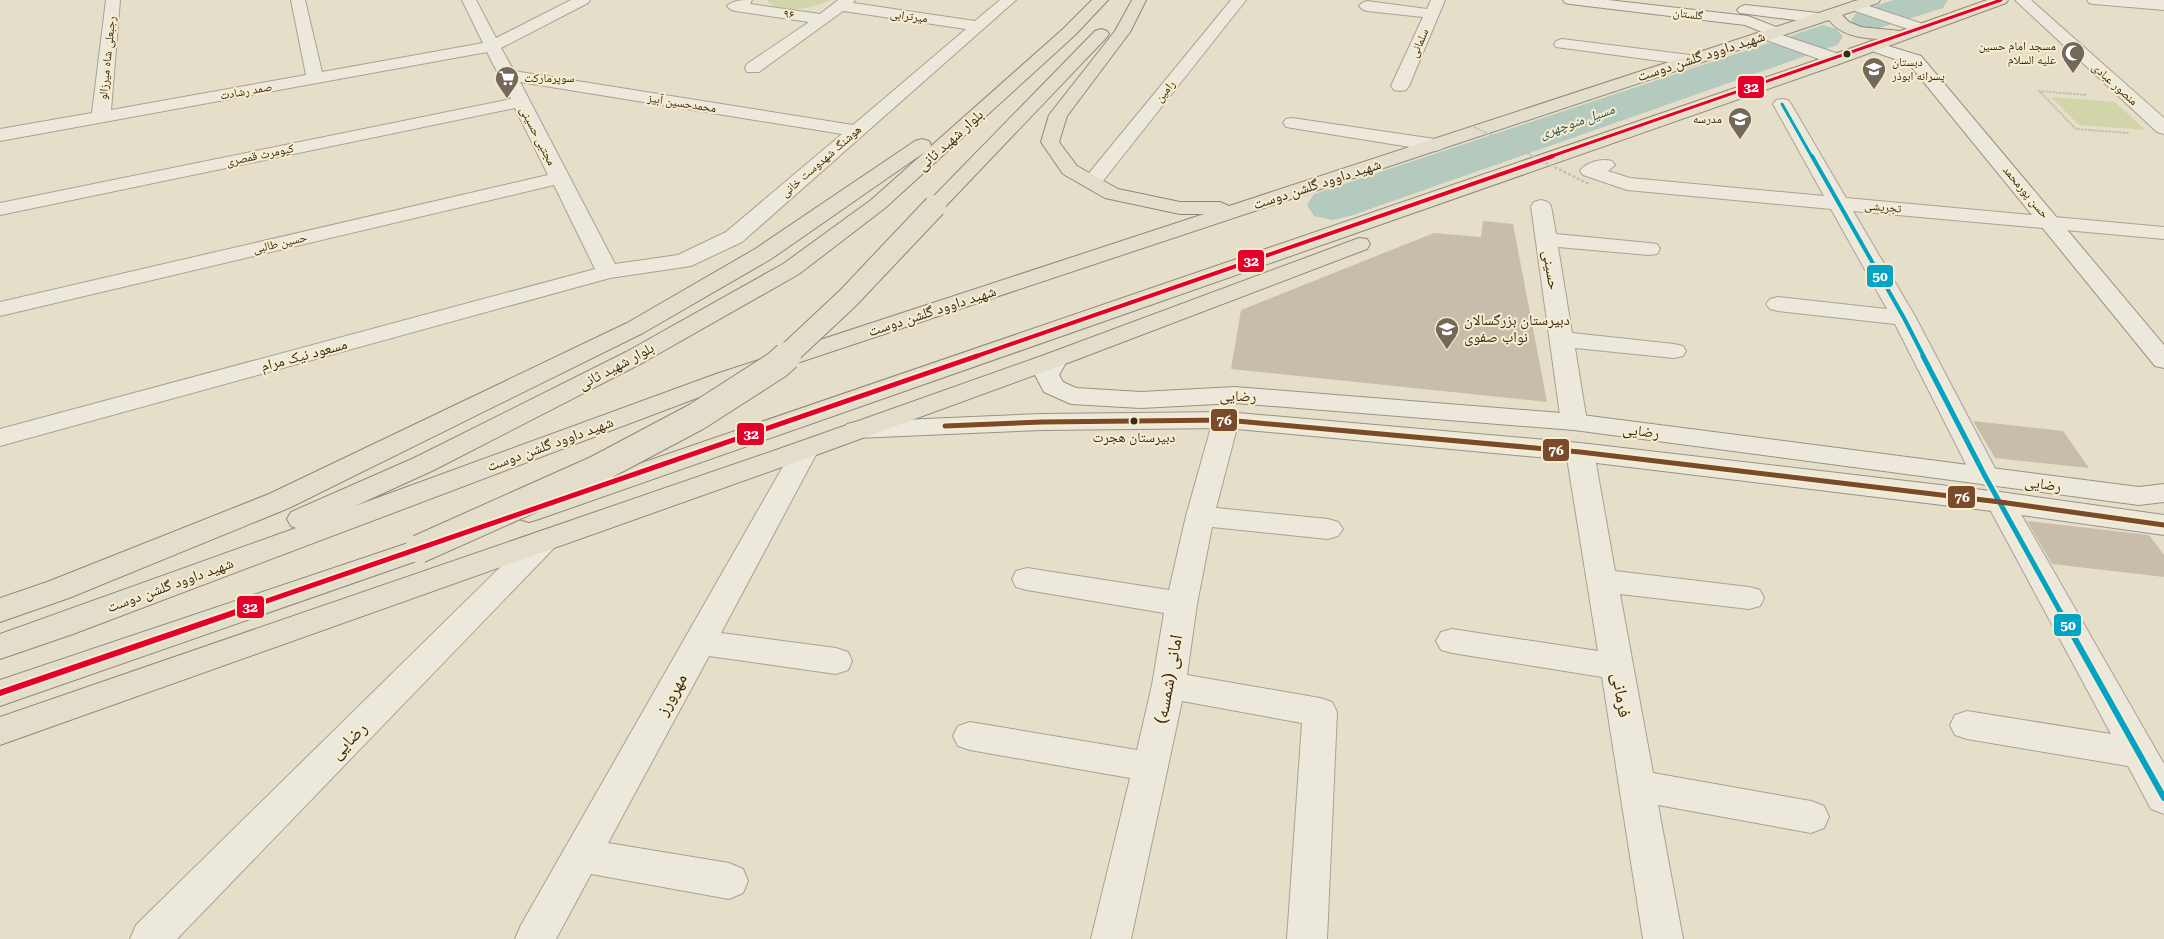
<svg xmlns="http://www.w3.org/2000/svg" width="2164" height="939" font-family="'Roboto Serif','Noto Naskh Arabic',serif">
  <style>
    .green { fill: #d2d5aa }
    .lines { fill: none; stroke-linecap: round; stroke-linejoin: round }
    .river { fill: #b5cabe; fill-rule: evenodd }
    .building { fill: #c8bcaa }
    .street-casing { stroke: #a9a293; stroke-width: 2 }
    .secondary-casing { stroke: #999283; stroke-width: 2 }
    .primary-casing { stroke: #8f887a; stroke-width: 2 }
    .path { stroke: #c4bfb3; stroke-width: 2; stroke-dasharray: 2.5 1; stroke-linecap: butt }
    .street { fill: #ece8db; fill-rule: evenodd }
    .secondary { fill: #ece8db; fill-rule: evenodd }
    .primary { fill: #e3decc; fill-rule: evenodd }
    .primary-bridge-far1-casing { stroke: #8f887a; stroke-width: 24; stroke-linecap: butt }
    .primary-bridge-casing { stroke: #8f887a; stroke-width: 30; stroke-linecap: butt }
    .path-bridge-far1 { stroke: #c4bfb3; stroke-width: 2; stroke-dasharray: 2.5 1; stroke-linecap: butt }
    .path-bridge { stroke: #c4bfb3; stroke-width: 2.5; stroke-dasharray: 3 2; stroke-linecap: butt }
    .primary-bridge-far1 { stroke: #e3decc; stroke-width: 22 }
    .primary-bridge { stroke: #e3decc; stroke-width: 28 }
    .bus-1-far3-casing { stroke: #f7edce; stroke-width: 5.5 }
    .bus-1-far2-casing { stroke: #f7edce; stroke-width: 7 }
    .bus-1-far1-casing { stroke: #f7edce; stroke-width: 9 }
    .bus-1-casing { stroke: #f7edce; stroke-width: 10 }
    .bus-2-far3-casing { stroke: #f7edce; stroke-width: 5.5 }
    .bus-2-far2-casing { stroke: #f7edce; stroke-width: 7 }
    .bus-2-far1-casing { stroke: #f7edce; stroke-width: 9 }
    .bus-2-casing { stroke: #f7edce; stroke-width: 10 }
    .bus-3-casing { stroke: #f7edce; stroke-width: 9 }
    .bus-1-far3 { stroke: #e4002b; stroke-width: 3 }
    .bus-1-far2 { stroke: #e4002b; stroke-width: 4 }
    .bus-1-far1 { stroke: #e4002b; stroke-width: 5 }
    .bus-1 { stroke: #e4002b; stroke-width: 6 }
    .bus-2-far3 { stroke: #03a3c5; stroke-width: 3 }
    .bus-2-far2 { stroke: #03a3c5; stroke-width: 4 }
    .bus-2-far1 { stroke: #03a3c5; stroke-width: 5 }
    .bus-2 { stroke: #03a3c5; stroke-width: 6 }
    .bus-3 { stroke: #7a4b2a; stroke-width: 5 }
    .bus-dot { fill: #372a1b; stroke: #f7edce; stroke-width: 2 }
    .labels { text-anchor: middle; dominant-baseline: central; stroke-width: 4; stroke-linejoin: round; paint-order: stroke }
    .far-street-label { font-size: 12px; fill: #372a1b; stroke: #f7edce }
    .far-poi-label { font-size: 12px; fill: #372a1b; stroke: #f7edce; text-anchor: end }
    .far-water-label { font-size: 14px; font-style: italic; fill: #2a5858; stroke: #f7edce }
    .bus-label { font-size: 14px; fill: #372a1b; stroke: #f7edce }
    .street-label { font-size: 15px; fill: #372a1b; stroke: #f7edce }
    .poi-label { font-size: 15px; fill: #372a1b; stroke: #f7edce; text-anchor: start }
    .near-street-label { font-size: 18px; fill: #372a1b; stroke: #f7edce }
    .line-badge { stroke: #f7edce; stroke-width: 2 }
    .badge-label { font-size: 14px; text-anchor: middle; font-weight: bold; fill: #fff }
  </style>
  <rect width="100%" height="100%" fill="#e5dec9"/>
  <!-- green -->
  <path class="green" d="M767,0H830C815,8 780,16 767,0Z
    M2051,97L2115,102L2145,130L2079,125Z"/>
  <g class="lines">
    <!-- river -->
    <path class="river" d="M1893,0H1948L1943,8L1870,31L1857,28L1851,20L1857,12Z
      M1823,25L1837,29L1843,37L1837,45L1350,216L1332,220L1314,216L1307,205L1314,194Z"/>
  </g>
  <!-- building -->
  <path class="building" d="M1483,221L1513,224L1547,402L1231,369L1241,310L1434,233L1481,237Z
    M1973,421L2063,431L2089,468L1995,458Z
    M2027,521L2149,535L2164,555V577L2052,564Z"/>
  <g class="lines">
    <!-- street casing -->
    <g class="street-casing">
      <path id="street" d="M106,0H120L111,110L306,75L291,0H305L322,72L483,43L462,0H476L496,38L571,0H590L588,3L501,48L514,71L853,125L966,29L843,11L759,72H747L745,68L747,64L809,22L735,11L730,9L727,6C733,0 743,0 752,0L750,4L820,14L838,0H855L853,3L975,21L1000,0H1016L742,242L691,266L610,278L0,446V429L595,269L554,185L0,316V302L548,175L515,108L0,215V203L511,99L487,52L0,141V129L92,113ZM520,82L842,134L726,232L678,255L615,264Z
        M1231,0H1246L1099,186L1092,188L1085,186L1082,182L1085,178Z
        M1431,0H1445L1409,86L1406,90L1400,91L1394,90L1391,86L1423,17L1367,11L1362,9L1359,6L1362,3L1367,1L1427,9Z
        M2015,0H2031L2164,118V134L2157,132Z
        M2087,0H2164V10L2094,4L2089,3Z
        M1854,1L1926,25L1928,28L1926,31L1920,33L1849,9L1846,6L1849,3Z
        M1767,30L1842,55L1844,59L1842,63H1830L1761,38L1759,35L1761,32Z
        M1562,39L1690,55L1696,56L1698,60L1696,64L1690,65L1556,47L1554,44L1556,41Z
        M1782,99L1788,100L1791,104L1846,198L2164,227V239L1853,211L1916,318L1999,476L1995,482L1985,485L1975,482L1895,324L1778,311L1770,309L1766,304L1770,299L1778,297L1887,309L1831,209L1627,190L1583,175L1580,171C1586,162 1602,158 1612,161L1615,165L1608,171L1630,178L1824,196L1773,104L1776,100Z
        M1292,118L1435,139L1442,141L1444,145L1442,149L1435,151L1286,127L1283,123L1286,119Z
        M1541,200L1548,202L1551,206L1556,234L1649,243L1657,244L1660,249L1657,254L1649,255L1558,247L1572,333L1674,344L1683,346L1686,351L1683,356L1674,358L1575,348L1587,422L1583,428L1574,430L1565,428L1561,422L1531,206L1534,202Z
        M1226,412L1235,414L1239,420L1216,508L1328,519L1338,522L1343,529L1338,536L1328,539L1212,527L1197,604L1187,675L1320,698L1332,702L1337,712L1327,939H1287L1302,723L1182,701L1131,939H1091L1130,778L970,750L958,746L953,736L958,726L970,722L1137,750L1152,685L1164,613L1027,590L1016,587L1012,579L1016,571L1027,568L1169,590L1186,516L1213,420L1217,414Z
        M806,440L816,443L819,449L721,633L836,648L848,652L852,661L848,670L836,674L709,656L608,843L729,863L743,869L748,881L743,893L729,899L591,874L556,939H515L521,925L793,449L796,443Z
        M1580,443L1590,446L1594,452L1615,571L1749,587L1760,590L1764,598L1760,606L1749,609L1620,594L1653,773L1811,801L1824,806L1829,817L1824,828L1811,833L1658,805L1683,939H1643L1602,677L1452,653L1441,650L1436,641L1441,632L1452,629L1598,651L1566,452L1570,446Z
        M2000,492L2010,495L2014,502L2164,764V814L2151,809L2128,766L1967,739L1955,735L1950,725L1955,715L1967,711L2111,734L1986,502L1990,495Z
        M545,530L555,533L560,540L555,547L177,939H130L136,925L535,533Z"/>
    </g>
    <!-- secondary casing -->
    <g class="secondary-casing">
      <path id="secondary" d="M1563,0H1608L1748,16L1781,29L1783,32L1781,35H1769L1745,25L1570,4L1565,3Z
        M1745,5L1818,13L1823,15L1826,18L1823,21L1818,23L1740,13L1737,10L1740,7Z
        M1872,41L1921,56L2164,345V368L2155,366L1909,64L1866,49L1864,46L1866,43Z
        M1056,352L1065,354L1068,359L1059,375L1063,382L1076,388L1141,392L1235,387L1574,414L2139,487L2164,484V502L2139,505L1574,430L1235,403L1141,408L1071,404L1044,392L1035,375L1047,354Z
        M1226,412L1580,443L2000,492L2164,515V535L2000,512L1580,461L1226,428L1042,430L856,438L847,436L843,430L847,424L856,422L1042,414Z"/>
    </g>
    <!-- primary casing -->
    <g class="primary-casing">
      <path id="primary" d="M1092,0H1108L1075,35L885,208L799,274L644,362L434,470L355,506L716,374L1204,214H1180L1105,198L1063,174L1041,142L1049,115L1115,31L1132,0H1146L1130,32L1067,116L1059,142L1077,166L1118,189L1180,202H1220L1229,206L1858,0H1880L1878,3L1842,15L1849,22L1861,27L1900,31L1987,0H2008L2006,3L1842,63L539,519L529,522L519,519L515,512L519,505L1878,39C1860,38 1840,35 1829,20L734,384L73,634L0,659V634L296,528L291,526L287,519L291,512L414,458L626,352L783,264L871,200L925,152L771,259L643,333L289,508L69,598L0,622V598L47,582L269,494L627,323L755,249L915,141L922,139L929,141L931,145L930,147L1063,29Z
        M1101,29L1107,31L1109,34L1107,37L942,210L935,212L928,210L925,206L928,202L1095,31Z
        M1359,238L1367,239L1370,244L1367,249L1065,364L816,455L0,745V717L796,443L1047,354Z
        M441,532L451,535L456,542L451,549L0,706V680Z"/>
    </g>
    <!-- path -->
    <path class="path" d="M2086,95L2039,91L2076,129L2129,133"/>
    <!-- street -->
    <use href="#street" class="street"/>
    <!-- secondary -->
    <use href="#secondary" class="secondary"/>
    <!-- primary -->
    <use href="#primary" class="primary"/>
    <!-- primary-bridge-far1 casing -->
    <g class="primary-bridge-far1-casing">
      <path id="primary-bridge-far1" d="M785,357L848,298L935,206"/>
    </g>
    <!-- primary-bridge casing -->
    <g class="primary-bridge-casing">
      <path id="primary-bridge" d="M419,549L596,470L696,417L777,365L787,356"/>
    </g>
    <!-- path-bridge-far1 -->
    <path class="path-bridge-far1" d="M1474,127L1535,157"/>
    <!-- path-bridge -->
    <path class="path-bridge" d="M1532,156L1589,184"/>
    <!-- primary-bridge-far1 -->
    <use href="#primary-bridge-far1" class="primary-bridge-far1"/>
    <!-- primary-bridge -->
    <use href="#primary-bridge" class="primary-bridge"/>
    <!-- bus-1-far3 casing -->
    <g class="bus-1-far3-casing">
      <path id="bus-1-far3" d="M1549,157L2001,0"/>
    </g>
    <!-- bus-1-far2 casing -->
    <g class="bus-1-far2-casing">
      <path id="bus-1-far2" d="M974,357L1553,156"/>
    </g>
    <!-- bus-1-far1 casing -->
    <g class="bus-1-far1-casing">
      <path id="bus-1-far1" d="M232,613L977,356"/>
    </g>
    <!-- bus-1 casing -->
    <g class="bus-1-casing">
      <path id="bus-1" d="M0,693L236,612"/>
    </g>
    <!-- bus-2-far3 casing -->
    <g class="bus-2-far3-casing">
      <path id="bus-2-far3" d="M1782,104L1812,157"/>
    </g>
    <!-- bus-2-far2 casing -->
    <g class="bus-2-far2-casing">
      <path id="bus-2-far2" d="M1812,156L1904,318L1924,357"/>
    </g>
    <!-- bus-2-far1 casing -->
    <g class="bus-2-far1-casing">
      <path id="bus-2-far1" d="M1923,356L1985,476L2061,613"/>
    </g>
    <!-- bus-2 casing -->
    <g class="bus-2-casing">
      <path id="bus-2" d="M2060,612L2164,798"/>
    </g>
    <!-- bus-3 casing -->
    <g class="bus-3-casing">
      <path id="bus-3" d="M945,426L1042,422L1226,420L1580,452L2000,502L2164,525"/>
    </g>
    <!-- bus-1-far3 -->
    <use href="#bus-1-far3" class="bus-1-far3"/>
    <!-- bus-1-far2 -->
    <use href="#bus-1-far2" class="bus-1-far2"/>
    <!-- bus-1-far1 -->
    <use href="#bus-1-far1" class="bus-1-far1"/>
    <!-- bus-1 -->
    <use href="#bus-1" class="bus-1"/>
    <!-- bus-2-far3 -->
    <use href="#bus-2-far3" class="bus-2-far3"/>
    <!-- bus-2-far2 -->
    <use href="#bus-2-far2" class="bus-2-far2"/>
    <!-- bus-2-far1 -->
    <use href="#bus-2-far1" class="bus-2-far1"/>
    <!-- bus-2 -->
    <use href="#bus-2" class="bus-2"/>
    <!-- bus-3 -->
    <use href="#bus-3" class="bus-3"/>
  </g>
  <!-- icons -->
  <defs>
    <g id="mosque-pin" transform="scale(1.25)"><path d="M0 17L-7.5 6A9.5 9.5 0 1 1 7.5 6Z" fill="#746958" stroke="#f7edce"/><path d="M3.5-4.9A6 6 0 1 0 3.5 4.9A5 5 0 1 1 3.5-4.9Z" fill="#fff"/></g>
    <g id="school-pin" transform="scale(1.25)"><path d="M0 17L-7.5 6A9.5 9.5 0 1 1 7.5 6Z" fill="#746958" stroke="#f7edce"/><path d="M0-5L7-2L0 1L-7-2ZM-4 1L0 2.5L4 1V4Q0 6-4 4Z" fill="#fff"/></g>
    <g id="supermarket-pin" transform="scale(1.25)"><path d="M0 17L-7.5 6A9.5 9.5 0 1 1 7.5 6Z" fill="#746958" stroke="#f7edce"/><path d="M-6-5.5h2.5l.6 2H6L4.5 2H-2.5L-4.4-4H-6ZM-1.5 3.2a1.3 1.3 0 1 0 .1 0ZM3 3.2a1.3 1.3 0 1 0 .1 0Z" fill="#fff"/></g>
  </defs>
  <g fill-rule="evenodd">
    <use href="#mosque-pin" x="2073" y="53"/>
    <use href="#school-pin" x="1874" y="69"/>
    <use href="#supermarket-pin" x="507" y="78"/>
    <use href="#school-pin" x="1740" y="119"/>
    <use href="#school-pin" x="1447" y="329"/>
  </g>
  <!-- markers -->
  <g class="bus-dot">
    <circle cx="1847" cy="54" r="4.5"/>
    <circle cx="1134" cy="421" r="4.5"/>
  </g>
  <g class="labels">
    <!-- far-street labels -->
    <g class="far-street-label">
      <text transform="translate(789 14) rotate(8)">۹۶</text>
      <text transform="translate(1688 14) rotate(7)">گلستان</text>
      <text transform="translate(909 16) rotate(8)">میرترابی</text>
      <text transform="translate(1419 43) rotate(-66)">سلمانی</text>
      <text transform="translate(107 58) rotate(-84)">رجبعلی شاه میرزالو</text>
      <text transform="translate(2115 84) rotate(42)">منصور عبادی</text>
      <text transform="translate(246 91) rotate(-10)">صمد رشادت</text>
      <text transform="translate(1165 91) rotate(-51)">رامین</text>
      <text transform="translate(682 103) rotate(9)">محمدحسین آبیز</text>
      <text transform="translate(538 136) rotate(63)">مجتبی حسینی</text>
      <text transform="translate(260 155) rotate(-12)">کیومرث قمصری</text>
      <text transform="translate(821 161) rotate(-41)">هوشنگ شهدوست خانی</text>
      <text transform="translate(2026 192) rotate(50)">حسن پورمحمد</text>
      <text transform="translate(1883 207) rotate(5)">تجریشی</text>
      <text transform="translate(280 243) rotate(-13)">حسین طالبی</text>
    </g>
    <!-- far-poi labels -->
    <g class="far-poi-label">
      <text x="2056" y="46">مسجد امام حسین<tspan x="2056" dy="14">علیه السلام</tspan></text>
      <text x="1892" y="62" text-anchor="start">دبستان<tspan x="1892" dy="14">پسرانه ابوذر</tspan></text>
      <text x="524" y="78" text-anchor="start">سوپرمارکت</text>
      <text x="1722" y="119">مدرسه</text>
    </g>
    <!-- far-water labels -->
    <g class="far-water-label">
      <text transform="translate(1577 121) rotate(-19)">مسیل منوچهری</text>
    </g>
    <!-- bus labels -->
    <g class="bus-label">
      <text x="1134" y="437">دبیرستان هجرت</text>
    </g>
    <!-- street labels -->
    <g class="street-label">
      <text transform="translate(1701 56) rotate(-18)">شهید داوود گلشن دوست</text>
      <text transform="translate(950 140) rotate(-42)">بلوار شهید ثانی</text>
      <text transform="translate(1317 184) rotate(-18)">شهید داوود گلشن دوست</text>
      <text transform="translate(1551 270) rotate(81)">حسینی</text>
      <text transform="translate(932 311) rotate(-18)">شهید داوود گلشن دوست</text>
      <text transform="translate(304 355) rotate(-15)">مسعود نیک مرام</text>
      <text transform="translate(616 366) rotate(-28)">بلوار شهید ثانی</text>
      <text transform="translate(1238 396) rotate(1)">رضایی</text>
      <text transform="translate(1641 431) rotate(7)">رضایی</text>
      <text transform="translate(550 444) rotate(-20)">شهید داوود گلشن دوست</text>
      <text transform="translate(2043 484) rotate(8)">رضایی</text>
      <text transform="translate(170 585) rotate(-20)">شهید داوود گلشن دوست</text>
    </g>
    <!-- poi labels -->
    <g class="poi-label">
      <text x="1464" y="320">دبیرستان بزرگسالان<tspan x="1464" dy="17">نواب صفوی</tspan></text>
    </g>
    <!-- near-street labels -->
    <g class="near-street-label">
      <text transform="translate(1168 679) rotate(-80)">امانی (شمسه)</text>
      <text transform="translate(671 694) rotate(-61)">مهرورز</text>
      <text transform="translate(1622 695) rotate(81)">فرمانی</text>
      <text transform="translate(348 740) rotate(-45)">رضایی</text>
    </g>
  </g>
  <g class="line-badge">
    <rect x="1737" y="75" width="28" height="24" rx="5" fill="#e4002b"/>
    <rect x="1237" y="249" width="28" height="24" rx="5" fill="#e4002b"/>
    <rect x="1866" y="264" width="28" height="24" rx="5" fill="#03a3c5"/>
    <rect x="1210" y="408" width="28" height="24" rx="5" fill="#7a4b2a"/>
    <rect x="736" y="422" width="29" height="24" rx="5" fill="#e4002b"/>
    <rect x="1542" y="438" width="28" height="24" rx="5" fill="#7a4b2a"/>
    <rect x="1947" y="485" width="29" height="24" rx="5" fill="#7a4b2a"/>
    <rect x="236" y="595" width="29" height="24" rx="5" fill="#e4002b"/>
    <rect x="2053" y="613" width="29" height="24" rx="5" fill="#03a3c5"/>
  </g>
  <g class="badge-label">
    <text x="1751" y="92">32</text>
    <text x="1251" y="266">32</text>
    <text x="1880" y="281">50</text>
    <text x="1224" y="425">76</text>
    <text x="751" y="439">32</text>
    <text x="1556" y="455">76</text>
    <text x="1962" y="502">76</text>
    <text x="250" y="612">32</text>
    <text x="2068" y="630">50</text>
  </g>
</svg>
